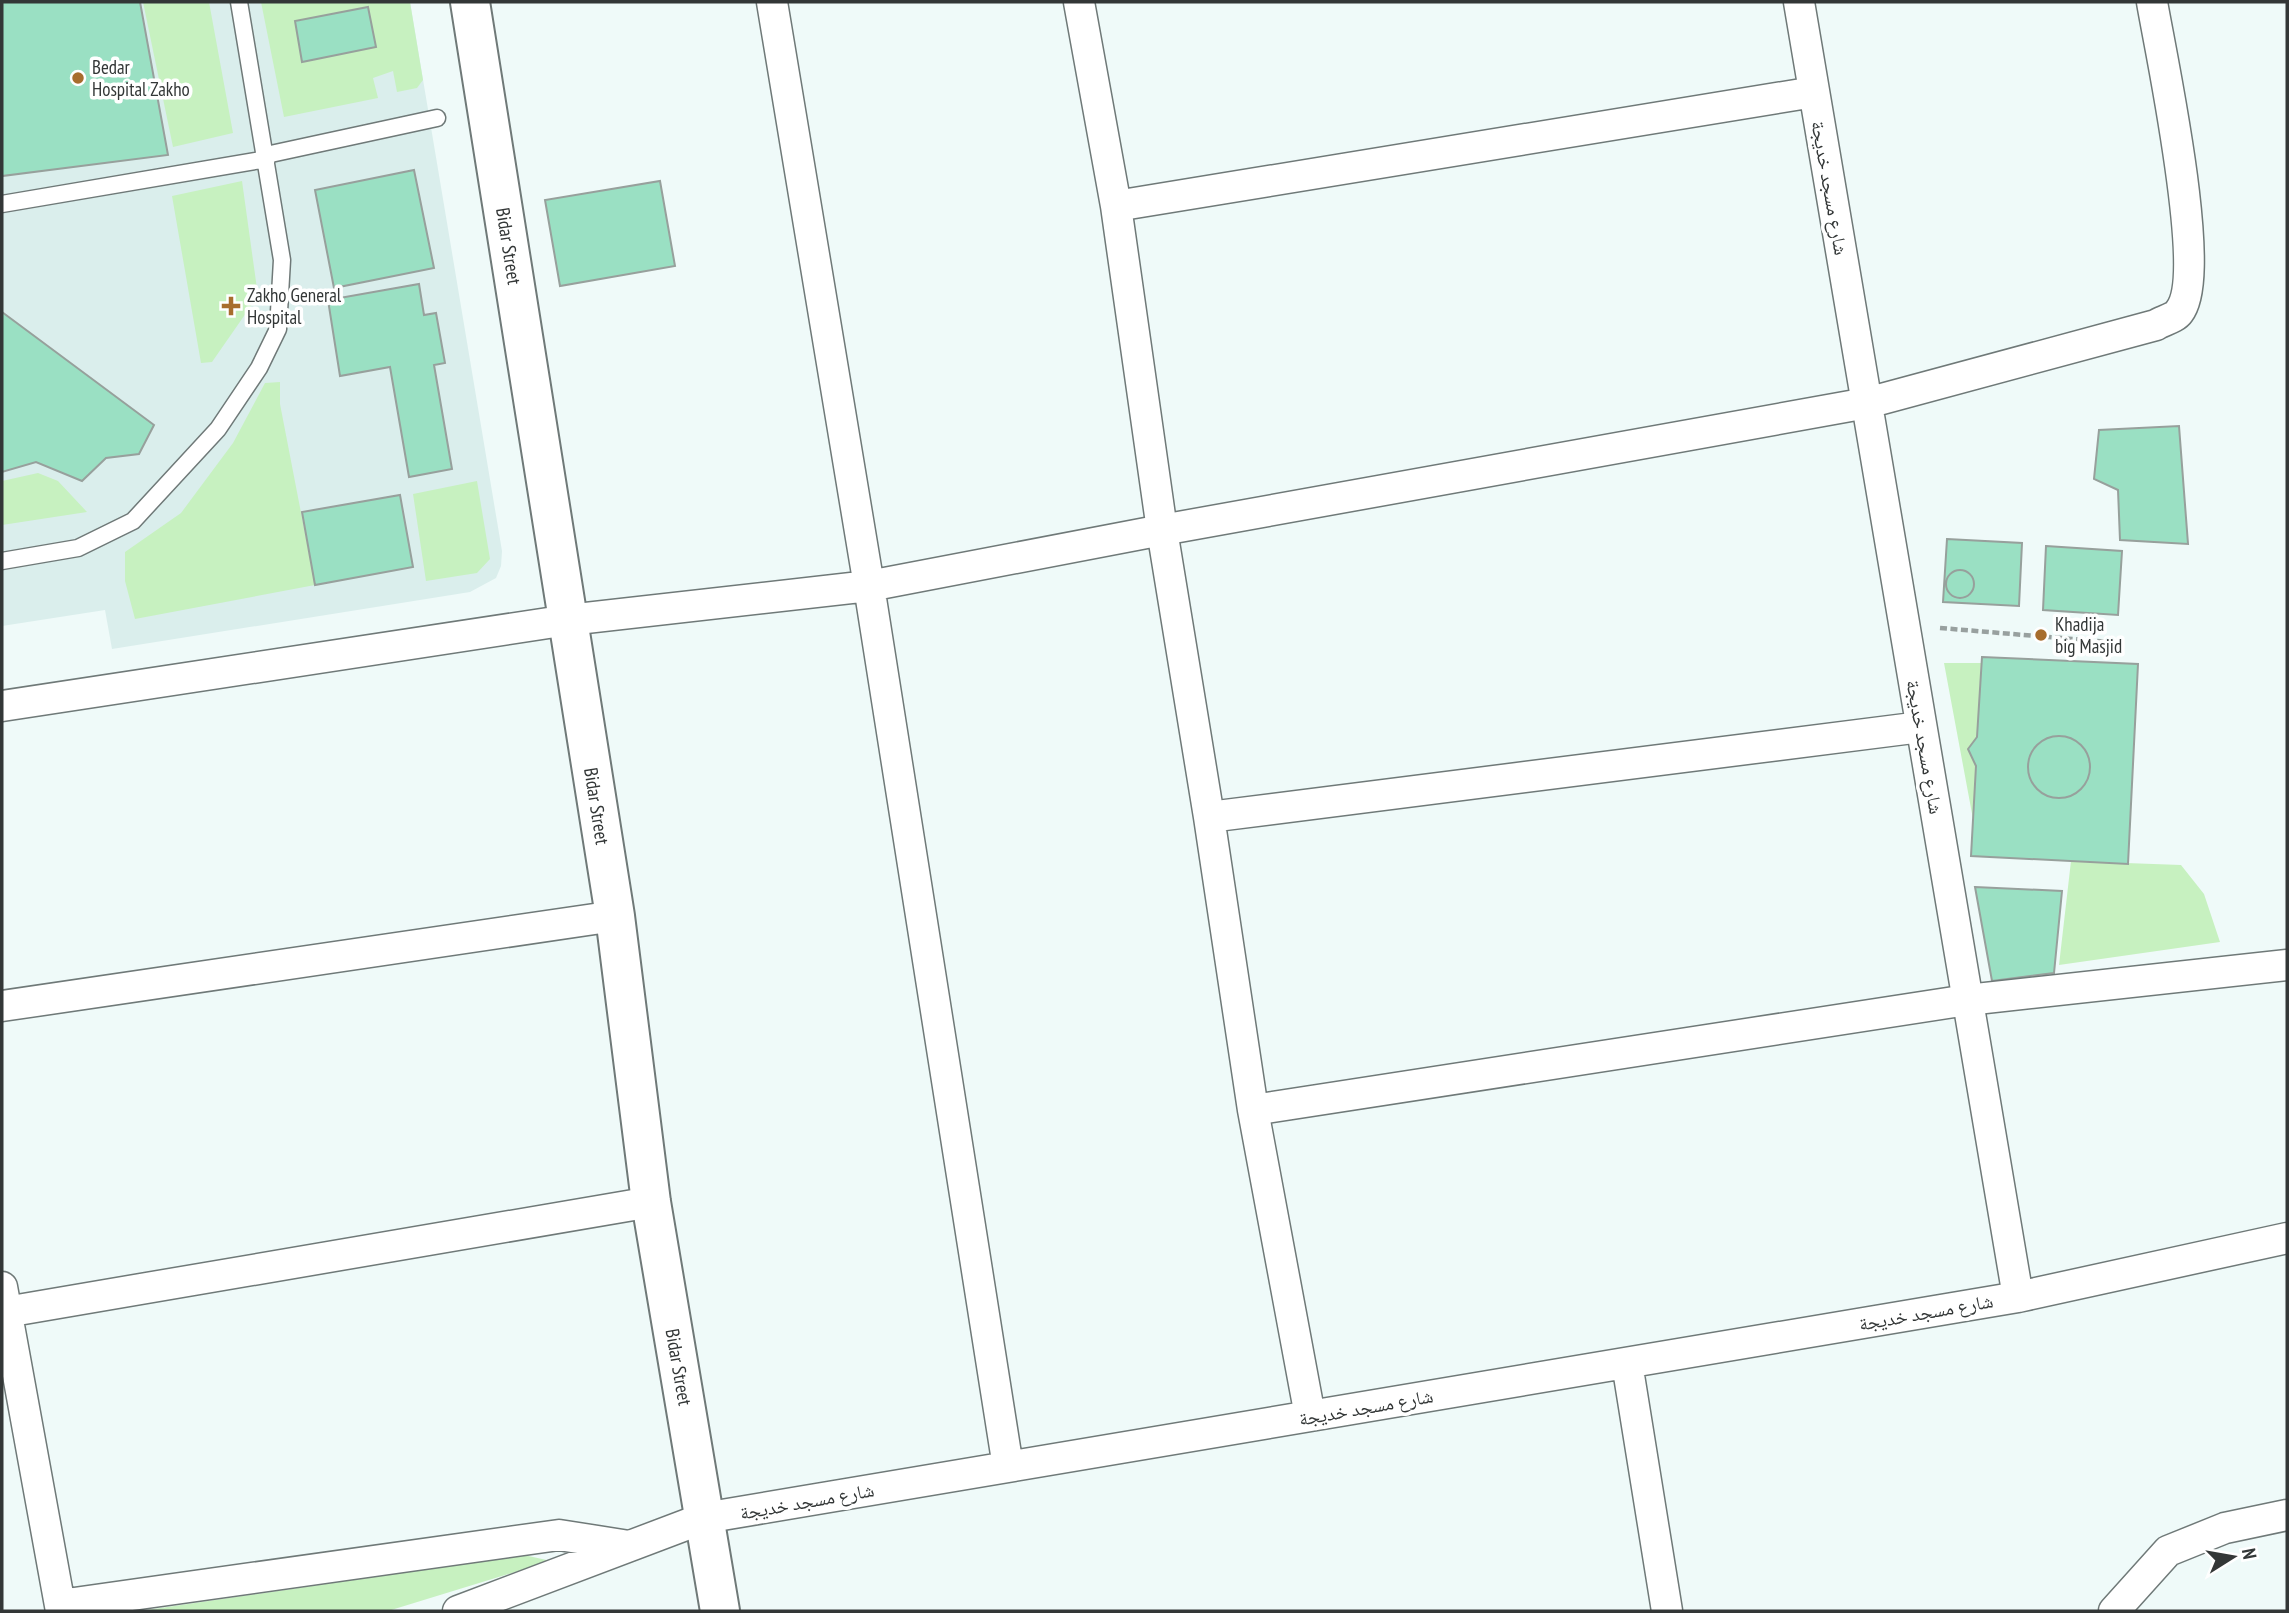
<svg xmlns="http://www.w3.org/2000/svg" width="2289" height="1613" font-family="'PT Sans Narrow','Noto Naskh Arabic',sans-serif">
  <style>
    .built { fill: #daeeec }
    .green { fill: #c7f1c0 }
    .building { fill: #9ae0c3; stroke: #97a09c; stroke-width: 2 }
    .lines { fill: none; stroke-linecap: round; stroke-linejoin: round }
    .lane-casing { stroke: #6f7978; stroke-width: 19 }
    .street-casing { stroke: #6f7978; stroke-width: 33 }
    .secondary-casing { stroke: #6f7978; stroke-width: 42 }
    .path { stroke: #98a09f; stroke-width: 4.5; stroke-dasharray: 7 3.5; stroke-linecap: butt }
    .lane { stroke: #fff; stroke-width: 16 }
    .street { stroke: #fff; stroke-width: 30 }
    .secondary { stroke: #fff; stroke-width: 38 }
    .poi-dot { fill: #a76d2d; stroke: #fff; stroke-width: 2.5 }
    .labels { text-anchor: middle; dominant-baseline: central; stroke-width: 7; stroke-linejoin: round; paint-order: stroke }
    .poi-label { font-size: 19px; fill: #333737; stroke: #fff; text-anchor: start }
    .street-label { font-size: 19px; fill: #333737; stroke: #fff }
  </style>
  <rect width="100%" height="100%" fill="#effaf9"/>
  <!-- built -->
  <path class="built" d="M2,2H410L502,551L501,566L496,578L470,592L112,649L105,610L2,626Z"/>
  <!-- green -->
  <path class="green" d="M143,2H209L233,133L173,147Z
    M261,2H410L423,80L417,88L397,92L393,71L373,78L378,98L284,117Z
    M242,181L258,296L212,362L201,363L172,196Z
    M280,382V404L315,585L135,619L125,581V552L181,513L233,443L265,383Z
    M38,473L58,481L87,512L2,525V481Z
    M477,481L490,559L477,573L426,581L413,494Z
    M1944,663H1981L1977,737L1968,749L1976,766L1973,819Z
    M2071,861L2181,865L2204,894L2220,942L2059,965Z
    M524,1555L551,1561L388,1611H140Z"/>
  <!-- building -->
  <path class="building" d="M2,2H140L168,155L2,176Z
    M368,7L376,47L302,62L295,21Z
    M414,170L434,268L334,288L315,190Z
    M660,181L675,266L560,286L545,200Z
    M419,284L424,315L436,313L445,363L434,365L452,469L409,477L390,367L340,376L328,300Z
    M2,312L154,425L139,454L106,458L82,481L36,462L2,472Z
    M2179,426L2188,544L2120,540L2118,490L2094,479L2099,430Z
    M400,495L413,567L315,585L302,512Z
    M1947,539L2022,543L2019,606L1943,602Z
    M2046,546L2122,551L2118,615L2043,610Z
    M1946 584a14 14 0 1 1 28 0a14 14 0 1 1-28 0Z
    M1982,657L2138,664L2128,864L1971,856L1976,766L1968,749L1977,737Z
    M2028 767a31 31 0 1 1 62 0a31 31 0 1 1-62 0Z
    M1975,887L2062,891L2054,973L1992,981Z"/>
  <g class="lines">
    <!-- lane casing -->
    <g class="lane-casing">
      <path id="lane" d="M266,155L437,118
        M2,204L267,159
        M2,561L78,548L133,521L218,429L259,368L278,329L282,260L239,2"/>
    </g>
    <!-- street casing -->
    <g class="street-casing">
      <path id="street" d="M772,2L869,586L1008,1467
        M1079,2L1116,206L1162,530L1209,817L1253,1110L1310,1416
        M1799,2L2018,1297
        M1116,206L1814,92
        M2,706L568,620L869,586L1162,530L1867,403L2156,325C2162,321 2175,318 2179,312C2209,275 2161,55 2152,2
        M1209,817L1921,727
        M2,1006L615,916
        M1253,1110L1967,1000L2287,965
        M2,1287L61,1611
        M6,1312L651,1202
        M1627,1363L1667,1611
        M60,1605L559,1535L629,1546
        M458,1611L704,1518L2018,1297L2287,1238
        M2114,1611L2168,1551L2225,1528L2287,1515"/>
    </g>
    <!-- secondary casing -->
    <g class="secondary-casing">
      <path id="secondary" d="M470,2L615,916L651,1202L720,1611"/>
    </g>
    <!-- path -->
    <path class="path" d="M1940,628L2121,643"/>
    <!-- lane -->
    <use href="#lane" class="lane"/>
    <!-- street -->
    <use href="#street" class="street"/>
    <!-- secondary -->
    <use href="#secondary" class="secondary"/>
  </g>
  <!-- markers -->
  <g class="poi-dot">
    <circle cx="78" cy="78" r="7"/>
    <path d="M227.5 295.5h7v7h7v7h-7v7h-7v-7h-7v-7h7z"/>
    <circle cx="2041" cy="635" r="7"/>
  </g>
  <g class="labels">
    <!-- poi labels -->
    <g class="poi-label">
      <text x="92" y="67">Bedar<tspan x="92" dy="22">Hospital Zakho</tspan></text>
      <text x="247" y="295">Zakho General<tspan x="247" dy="22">Hospital</tspan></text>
      <text x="2055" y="624">Khadija<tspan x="2055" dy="22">big Masjid</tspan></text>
    </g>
    <!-- street labels -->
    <g class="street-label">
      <text transform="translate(1830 188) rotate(80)">شارع مسجد خديجة</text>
      <text transform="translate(509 246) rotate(81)">Bidar Street</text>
      <text transform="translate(1925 747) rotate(80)">شارع مسجد خديجة</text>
      <text transform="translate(597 806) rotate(81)">Bidar Street</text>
      <text transform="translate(1926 1312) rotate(-10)">شارع مسجد خديجة</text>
      <text transform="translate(679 1367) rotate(80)">Bidar Street</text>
      <text transform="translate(1366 1407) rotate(-10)">شارع مسجد خديجة</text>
      <text transform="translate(807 1501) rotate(-10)">شارع مسجد خديجة</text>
    </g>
  </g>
  <!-- border -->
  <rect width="2289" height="1613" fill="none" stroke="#333737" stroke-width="7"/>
  <!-- north arrow -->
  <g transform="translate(2233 1557) rotate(79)" stroke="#ffffff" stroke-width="5" paint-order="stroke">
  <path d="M0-5L12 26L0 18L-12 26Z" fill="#333737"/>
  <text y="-10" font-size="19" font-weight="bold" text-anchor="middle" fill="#333737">N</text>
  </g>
</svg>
